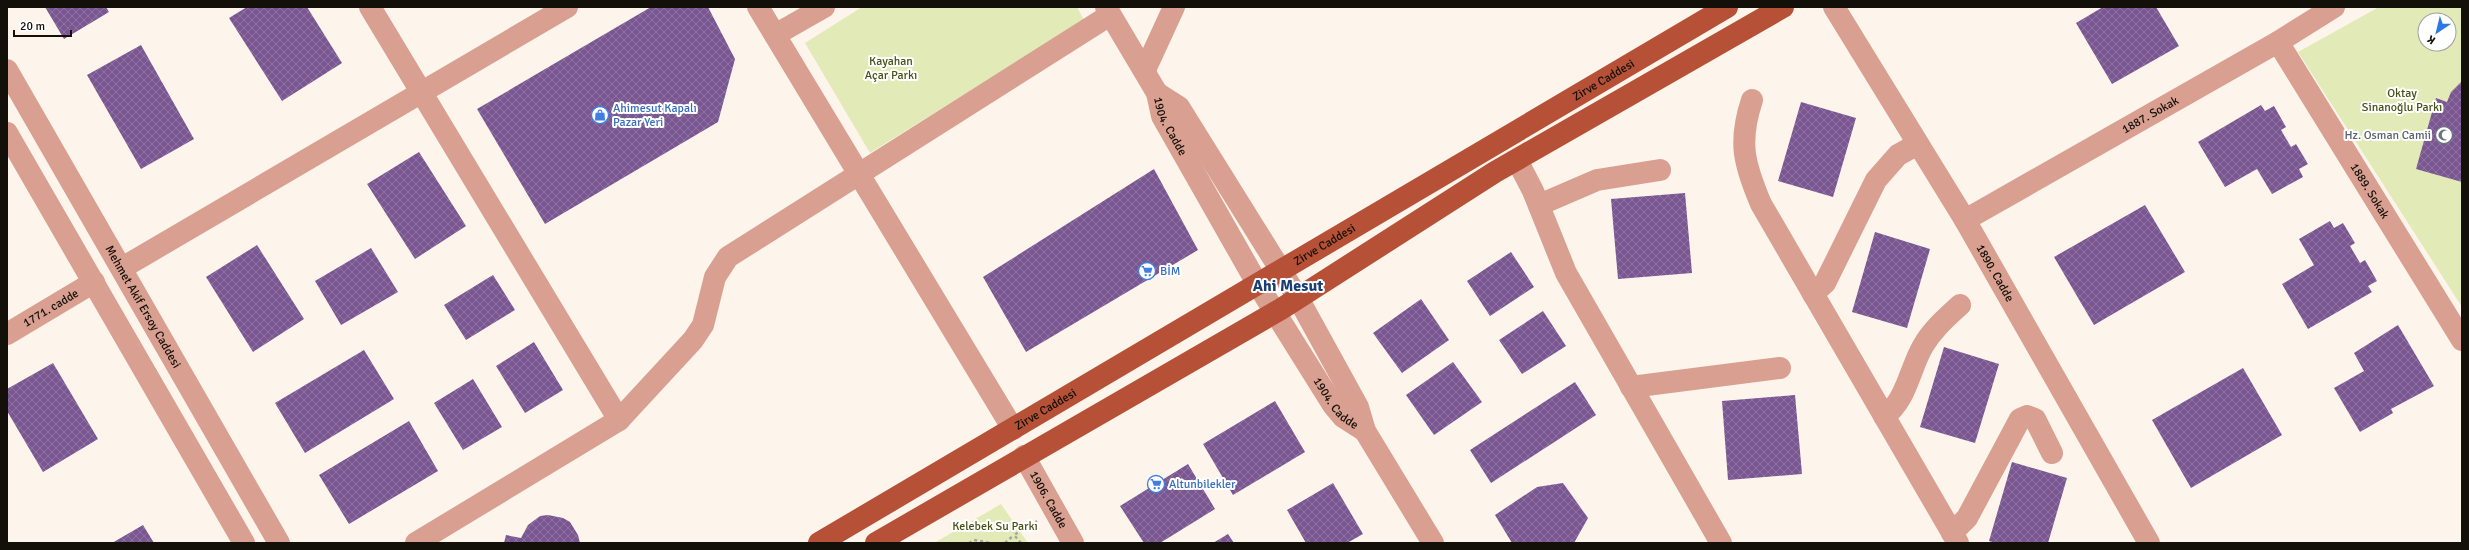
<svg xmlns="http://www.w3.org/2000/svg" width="2469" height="550" font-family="Signika,sans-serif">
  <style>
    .park { fill: #e2ebb7; fill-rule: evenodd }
    .building { fill: url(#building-cross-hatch) }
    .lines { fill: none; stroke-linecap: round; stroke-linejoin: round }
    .path { stroke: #aba49b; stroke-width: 2.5; stroke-dasharray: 3 3; stroke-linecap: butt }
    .minor { stroke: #d99f90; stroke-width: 22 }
    .major { stroke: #b65137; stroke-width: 22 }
    .labels { text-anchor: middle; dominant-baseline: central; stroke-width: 4; stroke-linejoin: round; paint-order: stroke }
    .park-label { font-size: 12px; fill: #495017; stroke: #fff }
    .street-label { font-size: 12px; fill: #130f09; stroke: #fff }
    .shop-label { font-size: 12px; fill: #366cbe; stroke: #fff; text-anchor: start }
    .worship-label { font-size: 12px; fill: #5b616d; stroke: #fff; text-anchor: end }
    .district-label { font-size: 16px; font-weight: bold; fill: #1a3e73; stroke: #fff }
  </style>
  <defs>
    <pattern id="building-cross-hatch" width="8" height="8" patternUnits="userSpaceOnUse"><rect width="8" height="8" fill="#7a5693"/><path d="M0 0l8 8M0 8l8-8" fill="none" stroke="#8d739d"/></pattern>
  </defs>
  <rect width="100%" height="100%" fill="#fdf5eb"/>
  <!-- park -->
  <path class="park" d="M862,7H1077L1084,20L870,153L805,43Z
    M2379,7H2462V307L2298,52ZM2425,20H2449V44H2425Z
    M1001,504L1028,543H934Z"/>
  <!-- building -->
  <path class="building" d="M45,7H106L109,12L64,39Z
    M247,7H307L342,63L282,101L229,18Z
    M651,7H708L735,59L718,122L545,224L477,109Z
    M2103,7H2156L2179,46L2112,84L2076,23Z
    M141,45L194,139L141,169L87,75Z
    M2462,81V182L2416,169L2436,98L2447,102L2451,92Z
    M1801,102L1856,118L1833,197L1778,181Z
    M2261,105L2265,111L2274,106L2286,127L2281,130L2291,147L2296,144L2308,164L2299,169L2303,177L2272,194L2257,169L2225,187L2198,142Z
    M419,152L466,226L415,259L367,184Z
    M1154,169L1198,250L1026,352L983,277Z
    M1685,193L1692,273L1618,279L1611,199Z
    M2145,205L2185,272L2094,325L2054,257Z
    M2330,221L2334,228L2343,223L2355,243L2350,246L2360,263L2365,260L2377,281L2368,286L2372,292L2308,329L2282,284L2314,265L2299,239Z
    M1875,232L1930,249L1907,328L1852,312Z
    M257,245L304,319L253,352L206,277Z
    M371,248L398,292L341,325L315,281Z
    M1511,252L1534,287L1490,316L1467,281Z
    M493,275L515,310L466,340L444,305Z
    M1421,299L1449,340L1402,373L1373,333Z
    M1543,311L1566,346L1522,374L1499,340Z
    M2398,325L2434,386L2391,409L2393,413L2360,432L2334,388L2364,371L2354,353Z
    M534,342L563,390L525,413L496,366Z
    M1944,347L1999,364L1975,443L1920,427Z
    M364,350L394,399L305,453L275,403Z
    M1453,362L1482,402L1434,435L1406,395Z
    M53,363L98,439L43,472L7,411V389Z
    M2243,368L2282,435L2191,488L2152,420Z
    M473,379L502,427L463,450L434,403Z
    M1575,382L1596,415L1491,483L1470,450Z
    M1795,395L1802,474L1728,480L1722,401Z
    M1275,401L1305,452L1233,495L1203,444Z
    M409,421L438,471L349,524L319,475Z
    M2012,462L2067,478L2048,543H1996L1989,541Z
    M1188,464L1215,509L1160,543H1144L1120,506Z
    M1333,483L1363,534L1347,543H1306L1287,510Z
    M1563,483L1588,518L1574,543H1512L1495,515L1537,487Z
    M548,515L563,518L570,522L578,535L580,543H504L506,535L521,538L528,525L540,516Z
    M143,525L154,543H112Z
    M1228,534L1234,543H1213Z"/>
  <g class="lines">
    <!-- path -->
    <path class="path" d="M969,543L974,540L991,543
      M1005,543L1014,535
      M1021,543L1014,535L1037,521"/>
    <!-- minor -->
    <g class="minor">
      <path d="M370,7L619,420L416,543"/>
      <path d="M758,7L1013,429"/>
      <path id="s1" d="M1106,7L1157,93L1162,116L1258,285L1333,405L1343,417L1365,431"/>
      <path id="s2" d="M1834,7L1965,220L2149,543"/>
      <path d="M775,35L824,7"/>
      <path id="s3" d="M2278,42L2462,340"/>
      <path id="s4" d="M7,70L279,543"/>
      <path d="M1145,70L1174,7"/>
      <path d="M1157,93L1179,107L1298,298L1358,407L1365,431L1433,543"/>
      <path d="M1752,100C1738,142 1744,164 1761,204L1958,543"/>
      <path d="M7,133L244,543"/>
      <path d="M1517,160L1533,191L1566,273L1721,543"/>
      <path d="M1539,205L1597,180L1660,170"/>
      <path id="s5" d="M1965,220L2278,42L2334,7"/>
      <path d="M122,268L567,7"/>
      <path d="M1813,294L1825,283L1876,180L1898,155L1918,144"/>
      <path id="s6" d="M7,334L94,282"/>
      <path d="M1631,387L1780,368"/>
      <path d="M1884,416C1906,402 1910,368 1923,346C1932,330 1946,318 1960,305"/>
      <path d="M619,420L693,340L703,325L715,277L728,257L1110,15"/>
      <path id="s7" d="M1024,456L1073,543"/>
      <path d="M1952,533L1967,518L2020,419L2027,416L2035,419L2052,453"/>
    </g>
    <!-- major -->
    <g class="major">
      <path id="s8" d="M819,543L1727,7"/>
      <path d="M876,543L1281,309L1495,172L1783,7"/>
    </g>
  </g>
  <!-- icons -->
  <defs>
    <g id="shop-ring" transform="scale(0.9)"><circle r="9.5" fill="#fff" stroke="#3f7fe0" stroke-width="1.5"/><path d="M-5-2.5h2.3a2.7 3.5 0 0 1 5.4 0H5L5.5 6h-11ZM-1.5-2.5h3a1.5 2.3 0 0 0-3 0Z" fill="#3f7fe0"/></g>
    <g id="mosque-ring" transform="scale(0.9)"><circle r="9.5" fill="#fff" stroke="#6b7280" stroke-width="1.5"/><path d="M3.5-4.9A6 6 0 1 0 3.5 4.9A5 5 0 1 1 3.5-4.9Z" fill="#6b7280"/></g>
    <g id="supermarket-ring" transform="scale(0.9)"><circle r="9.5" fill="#fff" stroke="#3f7fe0" stroke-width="1.5"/><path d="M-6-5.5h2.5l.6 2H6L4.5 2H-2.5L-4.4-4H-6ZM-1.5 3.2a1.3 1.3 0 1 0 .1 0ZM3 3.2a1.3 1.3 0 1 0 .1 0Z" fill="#3f7fe0"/></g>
  </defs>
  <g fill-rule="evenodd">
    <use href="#shop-ring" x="600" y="115"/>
    <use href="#mosque-ring" x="2444" y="135"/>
    <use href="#supermarket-ring" x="1147" y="271"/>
    <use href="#supermarket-ring" x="1156" y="484"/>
  </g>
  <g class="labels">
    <!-- park labels -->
    <g class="park-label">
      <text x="891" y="61">Kayahan<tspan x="891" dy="14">Açar Parkı</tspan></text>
      <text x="2402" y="93">Oktay<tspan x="2402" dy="14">Sinanoğlu Parkı</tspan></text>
      <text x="995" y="526">Kelebek Su Parkı</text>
    </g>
    <!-- street labels -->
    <g class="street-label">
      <text stroke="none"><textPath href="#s8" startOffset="911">Zirve Caddesi</textPath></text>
      <text stroke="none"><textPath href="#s5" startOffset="213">1887. Sokak</textPath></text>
      <text stroke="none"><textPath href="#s1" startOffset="136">1904. Cadde</textPath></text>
      <text stroke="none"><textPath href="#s3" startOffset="175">1889. Sokak</textPath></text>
      <text stroke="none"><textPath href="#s8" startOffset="587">Zirve Caddesi</textPath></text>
      <text stroke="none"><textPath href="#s2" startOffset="311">1890. Cadde</textPath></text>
      <text stroke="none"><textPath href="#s4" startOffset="273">Mehmet Akif Ersoy Caddesi</textPath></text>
      <text stroke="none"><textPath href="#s6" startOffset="51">1771. cadde</textPath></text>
      <text stroke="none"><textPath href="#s1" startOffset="460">1904. Cadde</textPath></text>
      <text stroke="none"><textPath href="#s8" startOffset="263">Zirve Caddesi</textPath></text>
      <text stroke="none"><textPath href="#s7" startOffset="50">1906. Cadde</textPath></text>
    </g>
    <!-- shop labels -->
    <g class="shop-label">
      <text x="613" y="108">Ahimesut Kapalı<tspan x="613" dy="14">Pazar Yeri</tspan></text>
      <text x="1160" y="271">BİM</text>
      <text x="1169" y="484">Altunbilekler</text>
    </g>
    <!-- worship labels -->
    <g class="worship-label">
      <text x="2431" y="135">Hz. Osman Camii</text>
    </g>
    <!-- district labels -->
    <g class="district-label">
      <text x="1288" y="286">Ahi Mesut</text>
    </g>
  </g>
  <!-- border -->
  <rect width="2469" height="550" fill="none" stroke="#130f09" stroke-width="16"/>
  <!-- north arrow -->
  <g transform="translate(2437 32) rotate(215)"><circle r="19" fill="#ffffff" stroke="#a19f9d"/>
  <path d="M0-3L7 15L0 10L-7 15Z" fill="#2c78e4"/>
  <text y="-6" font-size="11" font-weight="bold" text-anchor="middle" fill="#130f09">K</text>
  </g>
  <!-- scale -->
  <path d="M14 30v6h57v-6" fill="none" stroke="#130f09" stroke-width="2"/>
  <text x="20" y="30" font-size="12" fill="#130f09" stroke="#ffffff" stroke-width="3" paint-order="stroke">20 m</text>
</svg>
